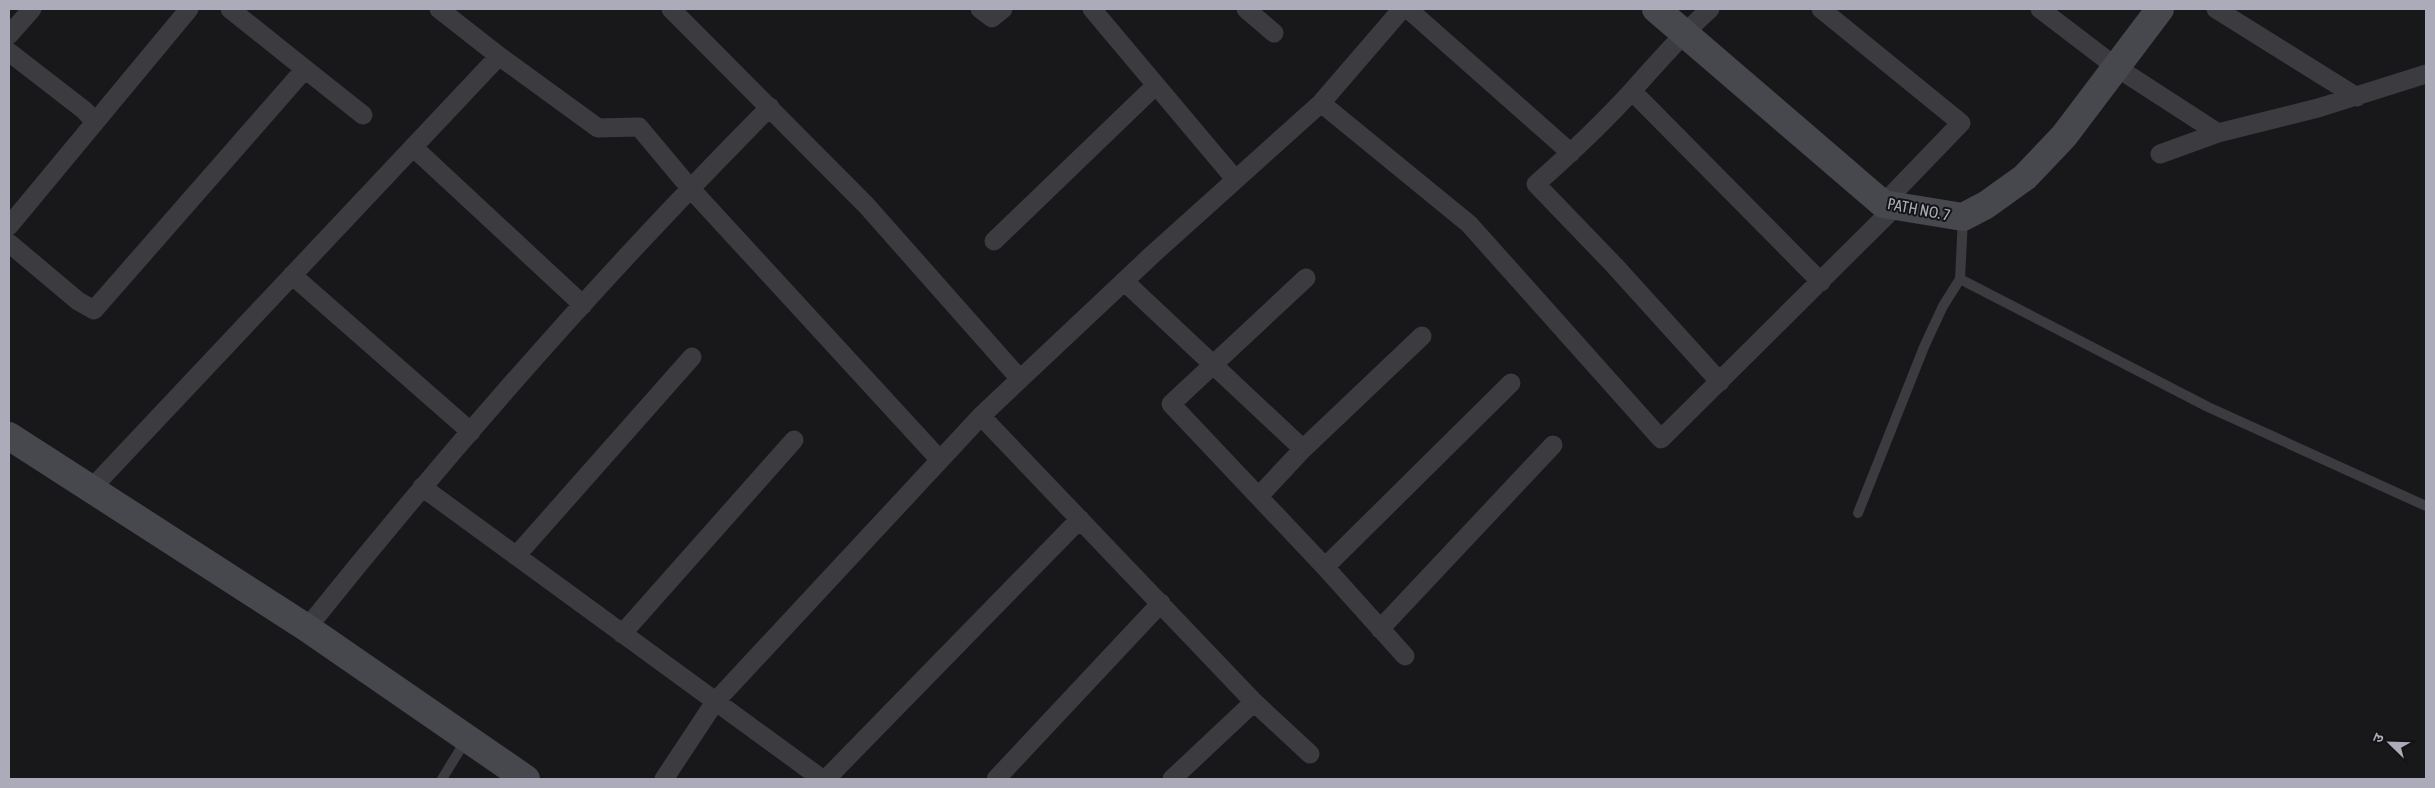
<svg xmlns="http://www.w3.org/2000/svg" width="2435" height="788" font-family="'Asap Condensed','Noto Sans Devanagari',sans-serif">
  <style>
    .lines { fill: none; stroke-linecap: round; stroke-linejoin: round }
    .lane { stroke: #3c3b40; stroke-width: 10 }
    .street { stroke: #3c3b40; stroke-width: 19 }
    .secondary { stroke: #47474e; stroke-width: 28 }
    .labels { text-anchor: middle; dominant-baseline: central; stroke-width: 4; stroke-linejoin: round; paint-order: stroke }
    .street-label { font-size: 16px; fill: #ababb9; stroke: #131315 }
  </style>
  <rect width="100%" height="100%" fill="#18181a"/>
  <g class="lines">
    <!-- lane -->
    <path class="lane" d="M1960,279L2208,407L2426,506
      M1858,513L1924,347L1943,306L1960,279L1963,218
      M442,779L466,740"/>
    <!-- street -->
    <path class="street" d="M439,9L499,56L598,128L639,127L690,188L940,460
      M671,9L866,205L1020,379
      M980,9L992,18L1003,9
      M1092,9L1235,179
      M1246,9L1274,33
      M1408,9L1571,153
      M1710,9C1682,34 1658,62 1633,90C1603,123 1570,154 1536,184L1614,265L1720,382
      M1821,9L1961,123L1883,204
      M2040,9L2116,67L2218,133
      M2216,9L2357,97
      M9,35L32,9
      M9,52L84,110L95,122
      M305,69L363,115
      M1632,91L1821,282
      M1321,103L1469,224L1661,439L1895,207
      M413,147L583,305
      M2160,154L2218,133L2318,108L2426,74
      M9,226L189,9
      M994,241L1155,86
      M9,243L78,301L94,310L305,69L230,9
      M292,275L471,432
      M1306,278L1171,404L1325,567L1405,656
      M1124,281L1303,449
      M981,416L1254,702L1172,779
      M422,487L822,779
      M91,489L499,56
      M1259,496L1303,449L1422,336
      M516,556L692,357
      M1325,567L1511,383
      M307,628C452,447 606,272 770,107
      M1380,629L1553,445
      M622,634L794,440
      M1254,702L1310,754
      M664,779L715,702L981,416L1153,254L1321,103L1402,9
      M826,779L1080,519
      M996,779L1161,603"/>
    <!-- secondary -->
    <path class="secondary" d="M1656,9L1883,204L1963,217L1986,205L2025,177L2064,136L2160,9
      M9,436L307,628L526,779"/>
  </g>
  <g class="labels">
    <!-- street labels -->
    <g class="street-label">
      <text transform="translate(1919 209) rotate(11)">PATH NO. 7</text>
    </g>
  </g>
  <!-- border -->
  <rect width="2435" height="788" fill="none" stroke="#ababb9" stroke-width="20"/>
  <!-- north arrow -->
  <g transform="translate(2390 743) rotate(293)" stroke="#131315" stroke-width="4" paint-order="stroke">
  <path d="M0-4L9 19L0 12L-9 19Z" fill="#ababb9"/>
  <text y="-8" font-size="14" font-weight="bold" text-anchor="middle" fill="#ababb9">उ</text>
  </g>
</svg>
